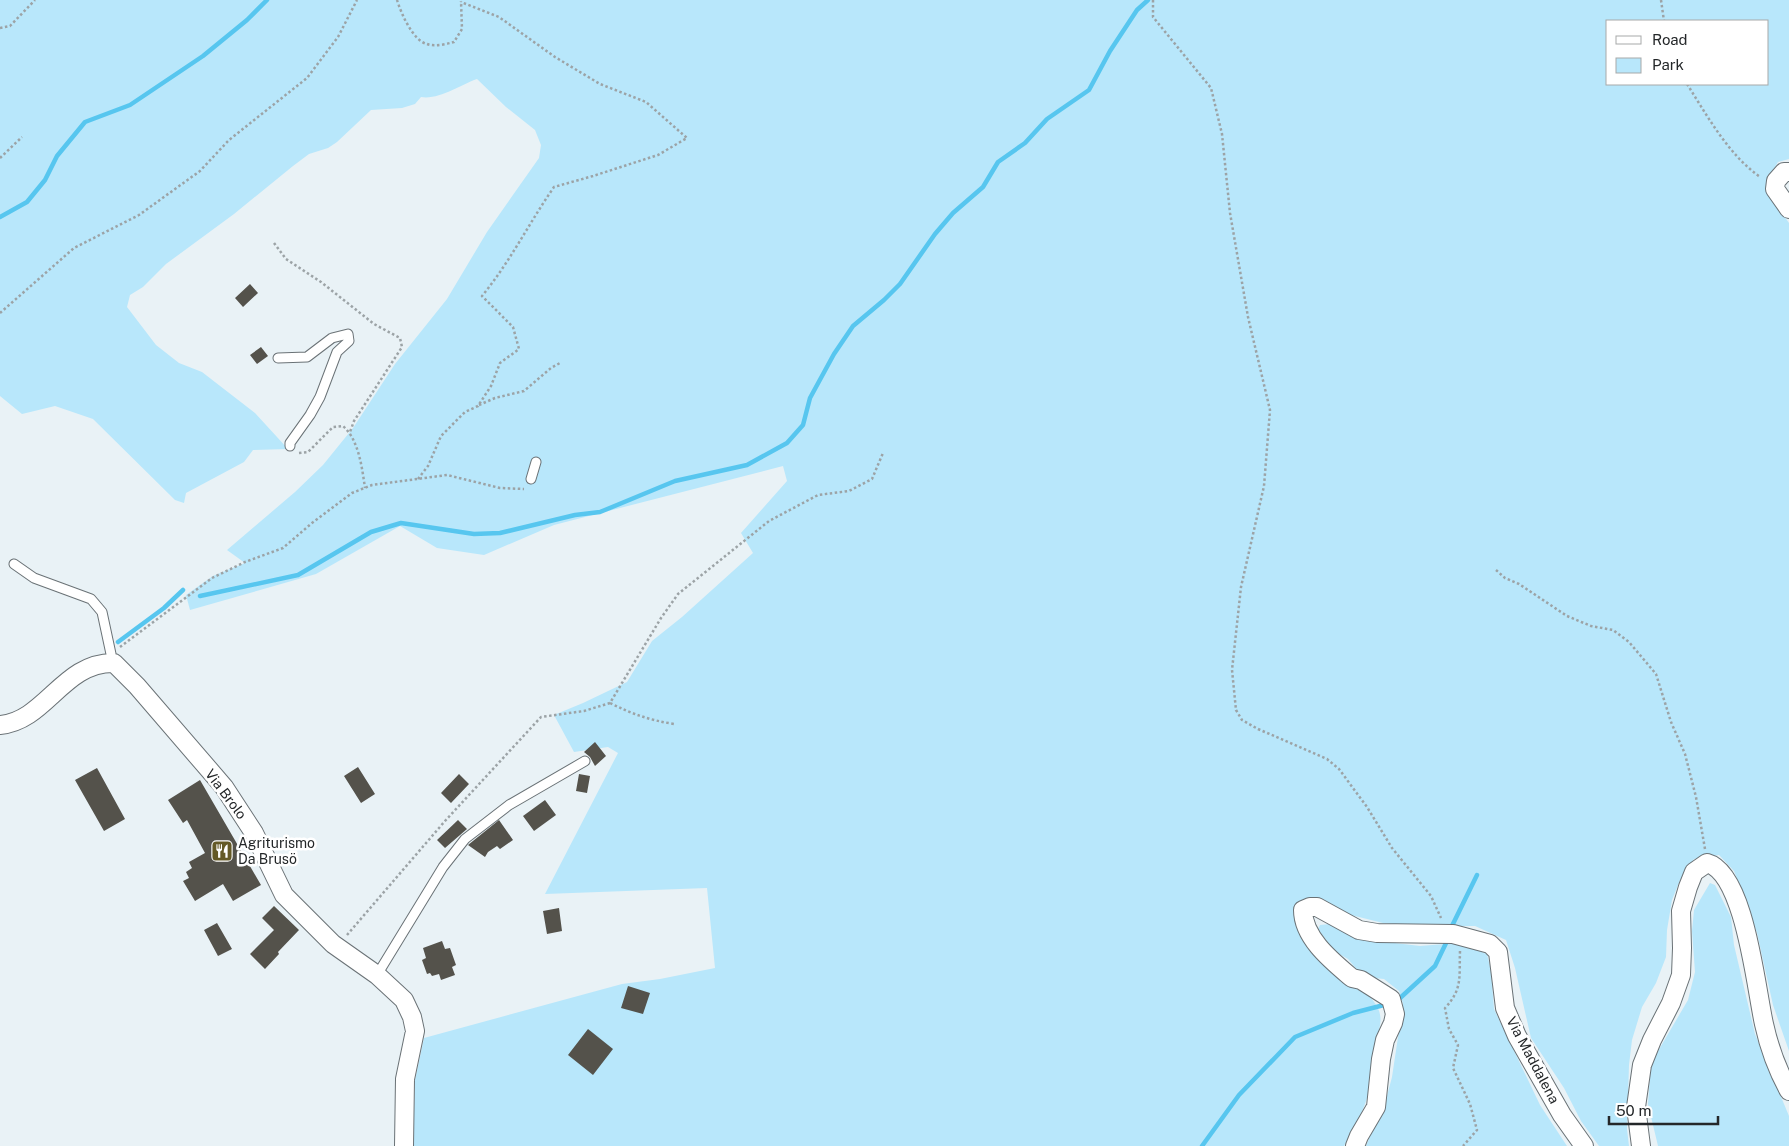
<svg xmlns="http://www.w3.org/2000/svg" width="1789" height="1146" font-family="'Public Sans',sans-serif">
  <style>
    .green { fill: #b8e7fb; fill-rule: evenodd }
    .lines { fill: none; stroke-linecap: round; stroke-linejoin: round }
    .stream { stroke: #57c6ef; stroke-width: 4.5 }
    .building { fill: #54524b }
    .service-casing { stroke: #6a7276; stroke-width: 11 }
    .minor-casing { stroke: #6a7276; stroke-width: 20 }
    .path { stroke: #9ca3a6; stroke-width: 2.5; stroke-dasharray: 2.5 2.5; stroke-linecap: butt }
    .service { stroke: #fff; stroke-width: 9 }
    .minor { stroke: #fff; stroke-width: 18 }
    .labels { text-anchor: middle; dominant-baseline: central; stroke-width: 5; stroke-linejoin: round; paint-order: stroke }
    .street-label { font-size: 14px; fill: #242729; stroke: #fff }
    .poi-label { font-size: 14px; fill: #242729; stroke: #fff; text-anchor: start }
  </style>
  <rect width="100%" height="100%" fill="#e9f2f6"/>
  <!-- green -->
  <path class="green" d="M0,0H1789V159L1778,162L1767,181L1769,195L1789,223V1051L1773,1005L1757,933L1749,910L1734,871L1719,855L1694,859L1680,880L1672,900L1667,930L1666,957L1656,983L1642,1007L1632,1040L1629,1065L1627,1129L1629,1146H1599L1581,1121L1564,1088L1531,1038L1515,968L1506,940L1475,926H1414L1383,923L1343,913L1323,899L1299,901L1296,917C1310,938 1325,966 1343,982C1354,992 1365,986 1376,1005C1385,1018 1378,1031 1376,1045C1374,1063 1373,1081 1367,1098C1362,1115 1352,1131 1344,1146H413L415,1080L424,1038L622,984L660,979L715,968L707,888L545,894L618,753L608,747L574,752L554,715L583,703L627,682L652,641L682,617L753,553L741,533L787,481L783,466L554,525L484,555L437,548L400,526L316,574L190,610L186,595L213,576L245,563L227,550L295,492L323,465L353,428L395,364L447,299L487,232L539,158L541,145L535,130L506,107L477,79C460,85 439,100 421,97L415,104L402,108L371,110L337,142L328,148L309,154L293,166L234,214L166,264L143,287L130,295L127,307L156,345L179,363L202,372L255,413L288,449L253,450L244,462L186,493L184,503L175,500L93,419L55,406L22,414L0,396ZM1608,21H1768V84H1608Z
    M1710,883L1715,885L1731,917L1734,945L1755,1034L1789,1116V1146H1658L1648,1104L1651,1063L1688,1000L1695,972L1692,931L1694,910Z
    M1330,924L1361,939L1420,946L1457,943L1487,954L1491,971L1494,1009L1540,1105L1567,1146H1366L1370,1136L1383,1111L1392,1077L1403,1004L1399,991L1384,979L1363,977L1348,959L1334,951L1318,929L1320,925Z"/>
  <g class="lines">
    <!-- stream -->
    <path class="stream" d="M0,217L27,202L45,180L57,156L85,122L130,105L203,56L247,20L267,0
      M200,596L298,575L371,532L401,523L474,534L500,533L575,515L600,512L675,481L747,465L787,443L803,425L810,398L834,354L853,326L884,300L900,284L935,234L953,213L983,187L998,162L1025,143L1047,119L1089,90L1110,51L1137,10L1148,0
      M118,642L164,608L183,590
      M1451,928L1477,875
      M1399,999L1435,966L1447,941
      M1202,1146L1239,1095L1295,1037L1353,1013L1384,1005"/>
  </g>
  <!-- building -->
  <path class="building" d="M250,284L258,293L243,307L235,298Z
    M261,347L268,356L257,364L250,355Z
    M595,742L606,756L595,766L590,757L584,752Z
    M358,767L375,794L361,803L344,776Z
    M97,768L125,819L104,831L75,780Z
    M459,774L469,784L451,803L441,793Z
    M579,774L590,776L587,793L576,791Z
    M200,780L261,885L233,901L223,884L195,901L183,881L189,878L186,872L192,868L189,862L205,853L187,820L183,823L168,800Z
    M545,800L556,815L534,831L523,816Z
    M458,820L467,829L445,848L437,840Z
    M499,820L513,840L500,849L497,846L488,852L485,857L468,845Z
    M274,906L299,930L278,952L279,954L265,969L250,954L274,930L262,918Z
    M559,908L562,931L547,934L543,911Z
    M217,923L232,949L218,956L204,930Z
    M442,941L445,949L450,948L456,965L452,967L455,975L441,980L439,974L432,976L430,973L427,974L422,960L426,958L423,948Z
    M628,986L650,993L643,1014L621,1008Z
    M588,1029L613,1049L593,1075L568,1055Z"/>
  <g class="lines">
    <!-- service casing -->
    <g class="service-casing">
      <path id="service" d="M278,358L307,357L332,338L348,334L349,341L337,352L320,397L310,415L290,443V446
        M531,479L536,462
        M14,564L34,578L91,599L102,612L111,654
        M377,975L443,867L465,839L509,805L585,761"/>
    </g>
    <!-- minor casing -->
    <g class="minor-casing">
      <path id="minor" d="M1789,172H1784L1776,181L1775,189L1789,209
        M0,725C46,721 63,662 114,663L137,686L224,787L254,833L284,895L333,944L377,975L404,1000L412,1017L415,1031L405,1079L404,1146
        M1355,1146L1359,1136L1376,1107L1381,1059L1385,1040L1393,1023L1395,1014L1391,999L1361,980L1352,978C1332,961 1303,938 1303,910L1310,907H1317L1359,930L1377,933L1453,934L1490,944L1498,952L1505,1008L1517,1036L1562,1115L1584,1146
        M1641,1146L1636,1107L1642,1065L1652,1040L1671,1003L1681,975L1682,948L1681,911L1688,887L1694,872L1707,863C1745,873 1756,989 1764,1024C1769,1047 1778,1071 1789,1091"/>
    </g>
    <!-- path -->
    <path class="path" d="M397,0C401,13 413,41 427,44C435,47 446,44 454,42L462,29L461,1
      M1153,0V17L1211,88L1222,134L1230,213L1248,317L1270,410L1264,486L1241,587L1232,670L1236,710L1242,720L1258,729L1327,759L1339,769L1367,807L1392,848L1431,896L1441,918
      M1661,0L1664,21
      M0,28L10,26L35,0
      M1687,84C1708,117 1728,154 1760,177
      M0,158L22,137
      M274,243L286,259L321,282L374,324L400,338L402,347L354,421L350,432
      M0,313L74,248L139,215L200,171L229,140L307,78L338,37L357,0
      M479,405L495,398L524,391L551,368L560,363L561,364
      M299,453L308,452L333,427L343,426C359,440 362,468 365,488
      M418,479L428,466L441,436L465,412L478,406L491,386L500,363L519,349L513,327L482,296C510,262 529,223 554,187L593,176L658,155L687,138L646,102L600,84L555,57L499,17L461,2
      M1496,570L1505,578L1519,584L1567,616L1591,626L1613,630L1629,642L1656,674L1671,722L1685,754L1696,797L1705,849
      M120,647L212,578L245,562L283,548L312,523L352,493L372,485L447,475L500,488L524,489
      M610,703C632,714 649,720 674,724
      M347,935L445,821L541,717L584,711L610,703L661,618L678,594L769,521L818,495L849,491L872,479L883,453
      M1460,951C1459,976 1463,989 1445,1008L1449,1029L1458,1045L1453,1068L1470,1104L1477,1130L1463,1146"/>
    <!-- service -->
    <use href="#service" class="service"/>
    <!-- minor -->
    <use href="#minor" class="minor"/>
  </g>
  <!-- icons -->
  <defs>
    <g id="restaurant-square" transform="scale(1.125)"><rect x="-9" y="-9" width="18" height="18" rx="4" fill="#645926" stroke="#fff"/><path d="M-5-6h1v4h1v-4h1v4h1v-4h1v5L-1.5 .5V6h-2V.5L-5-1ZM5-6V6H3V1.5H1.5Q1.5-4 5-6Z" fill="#fff"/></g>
  </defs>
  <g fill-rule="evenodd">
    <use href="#restaurant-square" x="222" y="851"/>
  </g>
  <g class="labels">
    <!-- street labels -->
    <g class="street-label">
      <text transform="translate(226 794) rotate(53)">Via Brolo</text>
      <text transform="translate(1533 1060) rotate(62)">Via Maddalena</text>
    </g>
    <!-- poi labels -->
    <g class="poi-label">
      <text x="238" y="843">Agriturismo<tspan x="238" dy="16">Da Brusö</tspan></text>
    </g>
  </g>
  <!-- legend -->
  <rect x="1606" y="20" width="162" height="65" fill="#ffffff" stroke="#a7a9a9"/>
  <rect x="1616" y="36" width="25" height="8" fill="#ffffff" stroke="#a7a9a9"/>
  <text x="1652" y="45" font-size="15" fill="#242729">Road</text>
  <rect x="1616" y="58" width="25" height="15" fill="#b8e7fb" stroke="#a7a9a9"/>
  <text x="1652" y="70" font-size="15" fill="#242729">Park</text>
  <!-- scale -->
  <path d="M1609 1116v8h109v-8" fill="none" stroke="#242729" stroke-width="2.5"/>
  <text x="1616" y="1116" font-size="15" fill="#242729" stroke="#ffffff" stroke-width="4" paint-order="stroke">50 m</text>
</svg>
